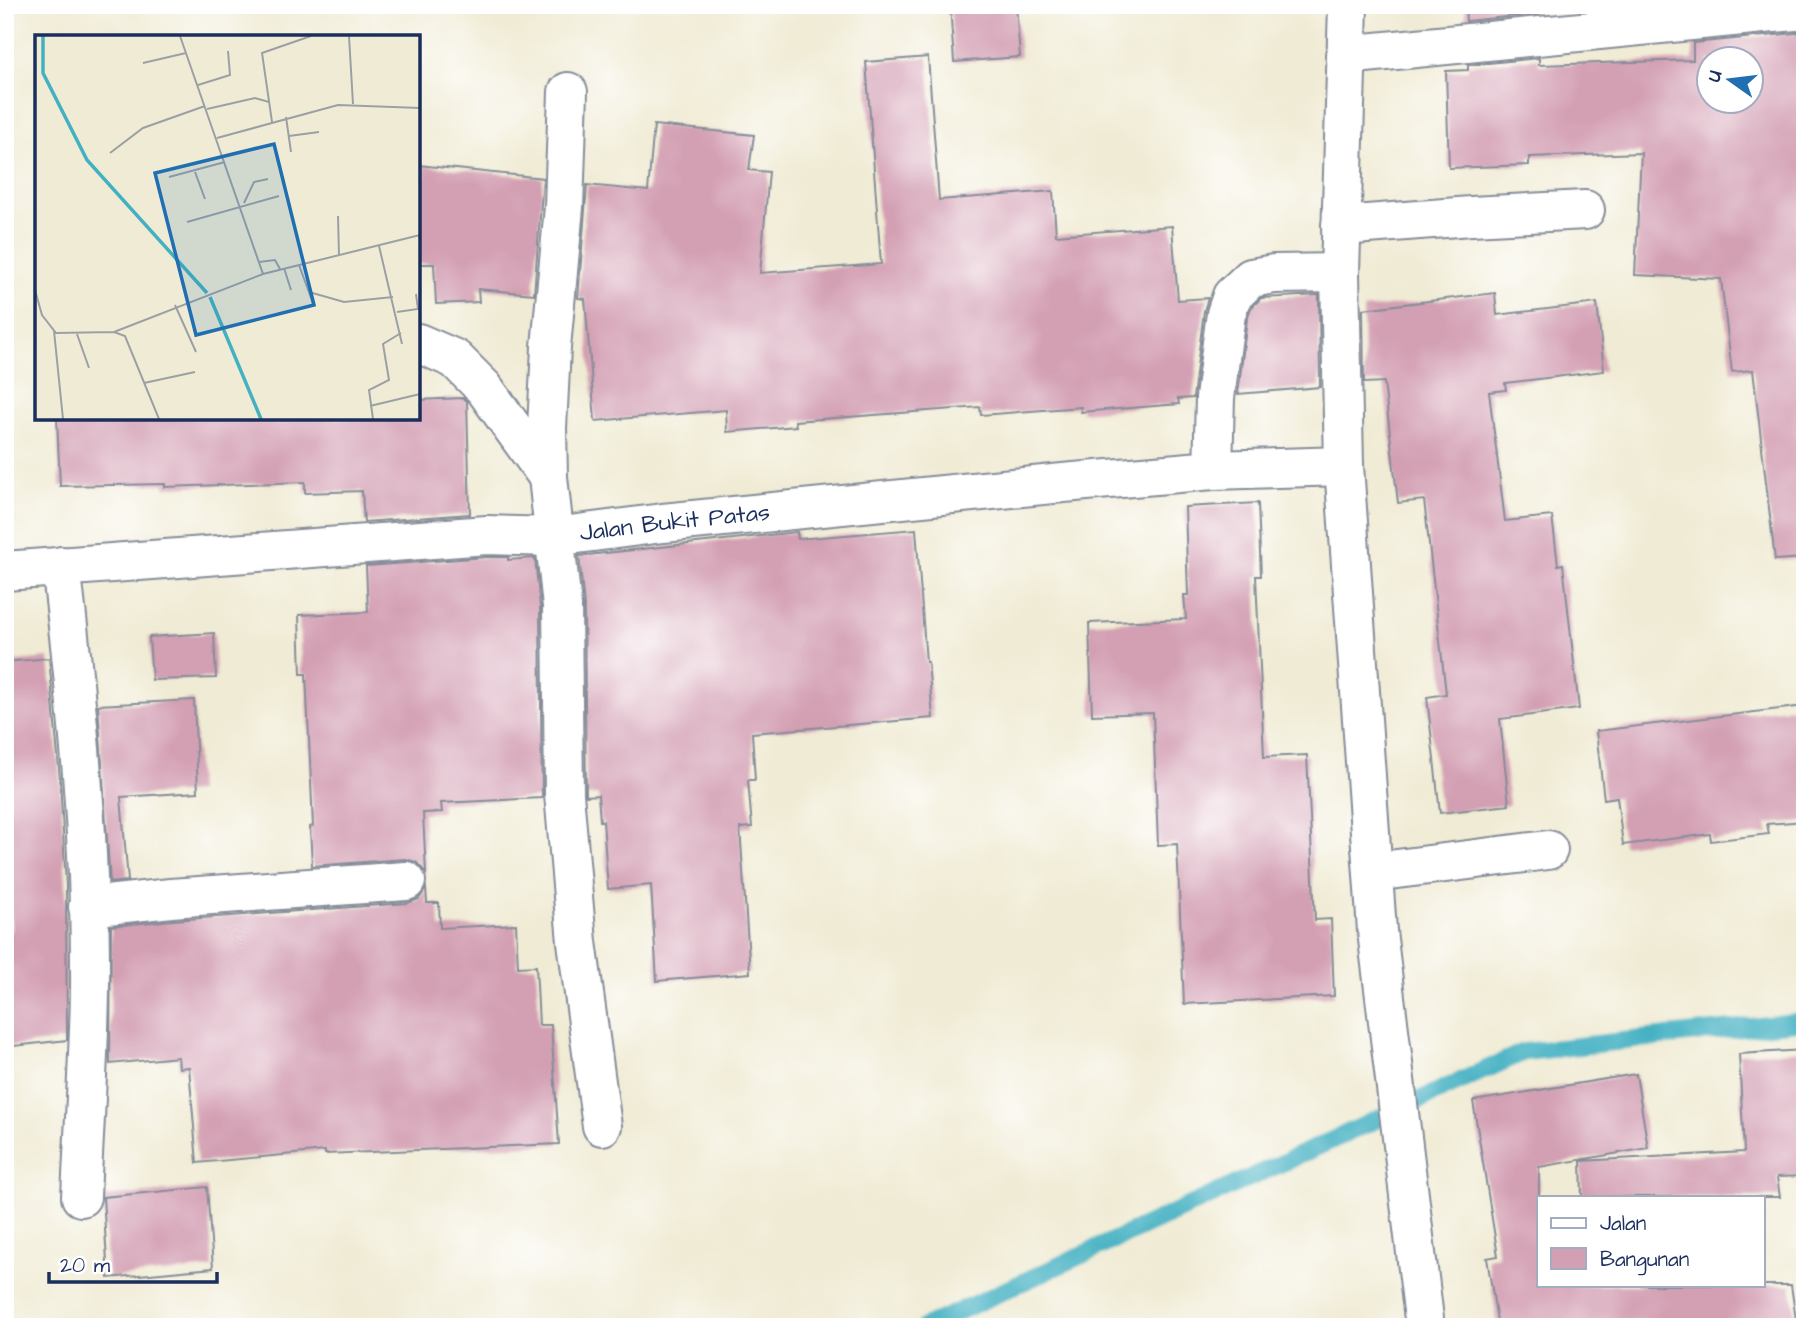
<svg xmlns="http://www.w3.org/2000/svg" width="1810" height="1332" font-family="'Architects Daughter',sans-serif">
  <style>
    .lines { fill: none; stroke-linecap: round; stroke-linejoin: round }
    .stream { stroke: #44b1c2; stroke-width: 18 }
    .building { fill: #d39fb2; fill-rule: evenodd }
    .minor-casing { stroke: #868d99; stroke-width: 42 }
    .minor { stroke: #fff; stroke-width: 38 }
    .labels { text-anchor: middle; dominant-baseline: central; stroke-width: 5; stroke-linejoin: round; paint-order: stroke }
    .street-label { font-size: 24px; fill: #1b2f5e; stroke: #fff }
    .inset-river { fill: none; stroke: #44b1c2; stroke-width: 3.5 }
    .inset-road { fill: none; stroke: #9ba0a5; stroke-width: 2 }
    .view { fill: #1f6fb2; fill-opacity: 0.15; stroke: #1f6fb2; stroke-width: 3.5 }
    .inset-edge { fill: none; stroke: #1b2f5e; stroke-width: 3.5 }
  </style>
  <rect width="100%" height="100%" fill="#fff"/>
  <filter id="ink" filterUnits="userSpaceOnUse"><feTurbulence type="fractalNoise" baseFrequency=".0143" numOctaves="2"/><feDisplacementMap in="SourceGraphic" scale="14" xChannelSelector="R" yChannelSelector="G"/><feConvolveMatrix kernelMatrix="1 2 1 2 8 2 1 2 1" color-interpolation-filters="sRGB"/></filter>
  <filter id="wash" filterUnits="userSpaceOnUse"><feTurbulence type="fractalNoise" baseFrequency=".00686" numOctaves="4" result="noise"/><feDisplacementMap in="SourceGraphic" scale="28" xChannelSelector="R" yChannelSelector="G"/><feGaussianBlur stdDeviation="1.57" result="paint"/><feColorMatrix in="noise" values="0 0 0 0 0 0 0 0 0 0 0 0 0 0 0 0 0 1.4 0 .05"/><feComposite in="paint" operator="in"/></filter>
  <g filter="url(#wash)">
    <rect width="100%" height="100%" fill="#f0ebd4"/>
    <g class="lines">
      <!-- stream -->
      <path class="stream" d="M925,1327L1524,1052L1805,1021"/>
    </g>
    <g id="blocks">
      <!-- building -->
      <path class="building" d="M950,5H1016L1020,57L954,62Z
        M1465,5H1537V14L1466,21Z
        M1805,32V201H1803L1798,297H1805V558L1775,560L1753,370L1732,372L1721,279L1635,275L1641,153L1529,157V165L1449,168L1446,71L1468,70V65L1539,58V65L1693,60V43ZM1709,60H1751V102H1709Z
        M928,57L939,200L1053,191L1056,235L1172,226L1178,300L1208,298L1204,311L1193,398L1178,399L1179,404L1081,412V407L981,415L980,407L795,421L796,426L727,432L726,410L595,421L585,299L578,298L587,185L648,191L654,125L754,135L749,170L769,172L760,273L881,264L866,62Z
        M418,165L543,178L534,294L478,289L479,302L436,304L434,264H418Z
        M1495,293L1497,315L1597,303L1604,371L1505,383L1506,390L1489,392L1505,521L1552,516L1558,565L1563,564L1579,709L1500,719L1509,805L1440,813L1427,697L1446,694L1424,500L1398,503L1384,382L1364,383L1363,309Z
        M1319,295L1320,387L1238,394L1247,319L1251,308L1261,298Z
        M463,398L467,401L470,514L364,522L362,491L305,493V482L165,487V484L60,486L57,418H418V400Z
        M1258,503L1261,576H1256L1264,757L1307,755L1315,920L1331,919L1334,996L1184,1004L1177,844L1158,845L1153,713L1092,715L1089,623L1186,619L1184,595H1188L1185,507Z
        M916,529L926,662H928L933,718L752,733L755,780H748L752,827L740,828L750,973L657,981L651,885L608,889L603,821H600L598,795L586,796L584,606L579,556L797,532L798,539Z
        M487,557H508V560L535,558L540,607L542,798L441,803L442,812L423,813L426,873L416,862L405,859L312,866L310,827L313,826L306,674H301L299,615L368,612L366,566Z
        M214,633L216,678L152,680L149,637Z
        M49,658L60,779L66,885L67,1040L5,1047V932L12,931L5,851V662Z
        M194,700L198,792L121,797L128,881L110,883L98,705Z
        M1805,706V821L1767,824L1769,834L1711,841L1710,834L1623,845L1617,797L1604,799L1596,731Z
        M426,888L427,903H439L440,928L516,924L518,967L536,966L539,1025H551L559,1144L325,1154V1151L197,1163L189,1067L179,1068L178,1057L110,1064L111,926L173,920L408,903L419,899Z
        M1805,1050V1176L1777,1177L1780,1197H1582L1581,1161L1744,1152L1739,1054Z
        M1636,1074L1648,1148L1539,1167V1285H1791L1797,1327H1498L1487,1258L1498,1256L1473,1101Z
        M207,1187L213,1268L108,1278L103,1197Z"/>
    </g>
  </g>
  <g filter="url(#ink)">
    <use href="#blocks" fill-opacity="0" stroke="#868d99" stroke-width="2"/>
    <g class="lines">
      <!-- minor casing -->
      <g class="minor-casing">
        <g id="minor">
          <path d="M1348,5L1340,273L1344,466L1377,931L1425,1327"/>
          <path d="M1345,55L1805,10"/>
          <path d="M568,92L564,207L551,347L547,428L548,477L562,606L564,794L577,942L602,1126"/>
          <path d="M1341,226L1471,216L1585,210"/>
          <path d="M418,343L455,359L484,388L548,477"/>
          <path d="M1213,470L1215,398L1222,343L1226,314L1232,296L1251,278L1274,274L1340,273"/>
          <path d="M61,566C78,707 91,848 90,990C89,1059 84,1128 81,1197"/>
          <path id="s1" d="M5,571L487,535L554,537L663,523L1063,483L1213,470L1344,466"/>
          <path d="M1373,872L1548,850"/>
          <path d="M88,907L171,898L406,881"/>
        </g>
      </g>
      <!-- minor -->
      <use href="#minor" class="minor"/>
    </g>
  </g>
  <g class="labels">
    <!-- street labels -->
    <g class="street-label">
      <text stroke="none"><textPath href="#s1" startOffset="672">Jalan Bukit Patas</textPath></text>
    </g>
  </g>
  <!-- overview -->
  <g transform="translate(35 35)">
    <rect width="385" height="385" fill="#f0ebd4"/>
    <path class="inset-river" d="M8,1V38L52,125L172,258M175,262L226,384"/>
    <path class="inset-road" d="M145,1L228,239M314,1L318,69M108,28L151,18M163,50L195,40L193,16M172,74L220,63L234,67M251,82L256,117M237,87L227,18L276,1M254,101L284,97M182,103L303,70L385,73M75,118L108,93L170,71M160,137L170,164M134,142L190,127M209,168L219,147L233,144M303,181L304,221M152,187L244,161M344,211L367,309M224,227L240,225L245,234M264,230L279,271M249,233L256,255M0,255L7,280L21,298L79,297L90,301L124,384M274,257L309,267L358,262M140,270L161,317M362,277L383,274L381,259M19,296L28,384M79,297L228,239L385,200M42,299L54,333M109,348L160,337M335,371L385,359M338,384L334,355L354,345L348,309L366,298"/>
    <path class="view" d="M239,109L279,270L161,300L120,138Z"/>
    <rect width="385" height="385" class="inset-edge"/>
  </g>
  <!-- margin -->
  <rect width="1810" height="1332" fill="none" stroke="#fff" stroke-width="28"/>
  <!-- legend -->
  <rect x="1537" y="1196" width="228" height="91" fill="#ffffff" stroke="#a4acbf" stroke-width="2"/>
  <rect x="1551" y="1218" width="35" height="10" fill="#ffffff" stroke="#a4acbf" stroke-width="2"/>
  <text x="1600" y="1230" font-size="21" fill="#1b2f5e">Jalan</text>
  <rect x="1551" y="1248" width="35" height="21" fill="#d39fb2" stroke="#a4acbf" stroke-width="2"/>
  <text x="1600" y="1266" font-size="21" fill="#1b2f5e">Bangunan</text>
  <!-- north arrow -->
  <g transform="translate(1730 80) rotate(284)"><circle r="33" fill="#ffffff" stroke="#a4acbf" stroke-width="2"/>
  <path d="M0-5L12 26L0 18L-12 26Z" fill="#1f6fb2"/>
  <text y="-10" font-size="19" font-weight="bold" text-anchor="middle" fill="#1b2f5e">U</text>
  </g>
  <!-- scale -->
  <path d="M49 1272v10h168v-10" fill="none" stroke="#1b2f5e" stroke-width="3.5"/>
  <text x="60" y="1272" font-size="21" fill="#1b2f5e" stroke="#ffffff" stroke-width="5" paint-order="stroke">20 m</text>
</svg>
